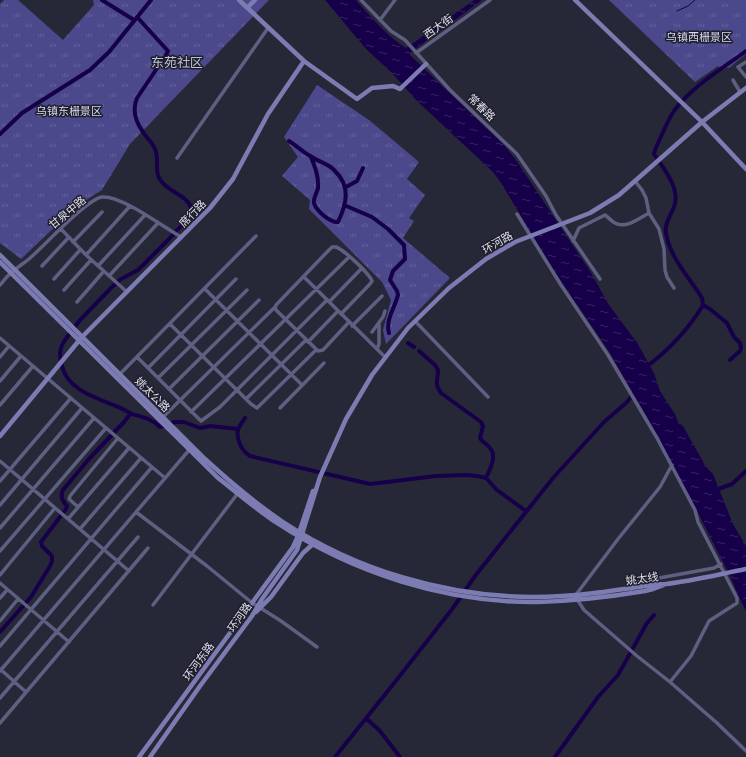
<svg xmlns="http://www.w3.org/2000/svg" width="746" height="757" font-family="'Open Sans','Noto Sans SC',sans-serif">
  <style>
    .park { fill: url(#park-tufts) }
    .water { fill: url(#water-ripples) }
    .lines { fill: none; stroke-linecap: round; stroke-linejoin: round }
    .stream { stroke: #16004a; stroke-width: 1 }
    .canal { stroke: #16004a; stroke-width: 4 }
    .street { stroke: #5e5f81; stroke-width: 3.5 }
    .secondary { stroke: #7c7cb3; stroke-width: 4.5 }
    .labels { text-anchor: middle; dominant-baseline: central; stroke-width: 3; stroke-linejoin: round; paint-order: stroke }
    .street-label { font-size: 11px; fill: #dfe0ea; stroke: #1e1e2d }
    .park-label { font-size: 11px; fill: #d8d9ef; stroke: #1e1e2d }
    .quarter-label { font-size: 13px; fill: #bfc0d4; stroke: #1e1e2d }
  </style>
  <defs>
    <pattern id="park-tufts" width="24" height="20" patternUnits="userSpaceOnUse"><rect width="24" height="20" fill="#4b488b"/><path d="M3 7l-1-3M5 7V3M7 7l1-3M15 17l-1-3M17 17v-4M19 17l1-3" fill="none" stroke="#64629c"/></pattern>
    <pattern id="water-ripples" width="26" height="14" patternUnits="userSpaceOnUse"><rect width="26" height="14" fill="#16004a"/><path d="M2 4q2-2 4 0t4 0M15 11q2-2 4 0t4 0" fill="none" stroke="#372564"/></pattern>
  </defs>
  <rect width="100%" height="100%" fill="#272837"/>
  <!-- park -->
  <path class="park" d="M4,0H18L63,40L94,5L93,0H269L130,144L102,190L78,205L21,259L0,243V4Z
    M609,0H746V54L729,68L728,67L722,70L718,66L695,82Z
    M317,85L369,120L419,162L407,179L425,195L409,218L414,221L403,238L450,278L386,344L383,330L391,300L382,282L309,209L310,200L282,176L298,157L284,137Z"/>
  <!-- water -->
  <path class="water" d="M325,0H356C371,17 386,35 406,48L474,0H482L410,53V55L505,146L516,160L590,271L609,305L638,344L654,373L660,391L676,416L678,422L683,426L706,467L713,474L733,524L746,546V611L737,593L731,578L692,501L645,414L608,350L554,271L501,183L493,172L417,101L391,72L366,49Z"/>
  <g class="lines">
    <!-- stream -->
    <path class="stream" d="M677,11L688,6L695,0"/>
    <!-- canal -->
    <path class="canal" d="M102,0L134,20
      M137,17L168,51L166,55L137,98C132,110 135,121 143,132C147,139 154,143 156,152C159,163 154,172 161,181C170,193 188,195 192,210L181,226L168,240L138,270L121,279L112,287L80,320L65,340C59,349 59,355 62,366C68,390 96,398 116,406C122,408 127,412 132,414C143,417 152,419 160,427L175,422H184L200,428L210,426L238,429
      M0,134L22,113L90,70L109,52L151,0
      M289,141C297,146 304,153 312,157C319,162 329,164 334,170C351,186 347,203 338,222C331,223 316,211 314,203C313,198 317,193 318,188C319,177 315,167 311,157
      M346,187L357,181L363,168
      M344,205L372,217L388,229L404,245L405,259L393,271L390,280L397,291L398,295C395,307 385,321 389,333
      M703,305L710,309L727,323L734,337L740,343L741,348L740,351L730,360
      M408,343L414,347
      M419,351L435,365L438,370C438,381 434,383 441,393L481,422L483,426L480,438C482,442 486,443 489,447C498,455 490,469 486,478
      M646,367C669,350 688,330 703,305L702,298C689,277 670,258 666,233C664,224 671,215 674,207C681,189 664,169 654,154L655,150C661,137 666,123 674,111C692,86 722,69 746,51
      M245,418C243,421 239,426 238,430C236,440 242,451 250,456L370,484L436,476L466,475L477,476L486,478L497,490L526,511
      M713,491L732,484L746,471
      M0,632L31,597L50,566L52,561V556L42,546L41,542L66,509L67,506C62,500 60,497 63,490L88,460L124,422L131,413
      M366,718L380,731L400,757
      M335,757L395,682L453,608L475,576L553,478L604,422L626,403L637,390
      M555,757L598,697L618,675L647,623L654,615"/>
    <!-- street -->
    <path class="street" d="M361,0L391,31L405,40L450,90L517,154L546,196L556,215L600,279
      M380,20L395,0
      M416,53L490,0
      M746,62L738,67L746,77
      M733,80L740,92
      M177,158L268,28
      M635,181L642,190L646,198L649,213L659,229L664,249L665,270L667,277L674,288
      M517,214L561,285L608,355L657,438L695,510L698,522L737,598V603L709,621L691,656L670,682
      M61,229L86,255L127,292
      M573,241L579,228L605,215C608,217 611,221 615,223C626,229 640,218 649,213
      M73,242L102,212
      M86,255L130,206
      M42,266L69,237
      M98,266L145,215
      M109,276L158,223
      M304,277L385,357
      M54,279L80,250
      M0,285C3,282 6,277 10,274C16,268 23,264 29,259C43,247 87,199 102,197C121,195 163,227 181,237
      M205,289L302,385
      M64,290L91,260
      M77,302L104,271
      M329,302L362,268
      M341,314L370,284L372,281C369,273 344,250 336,247H332L327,252L276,305L275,309L318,351L323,350L349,322
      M415,321L488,397
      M170,324L251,404L257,408L316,350
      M352,326L382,296
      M372,332L383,317L385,311
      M0,338L165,478
      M308,342L338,311
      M377,349L379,344V323
      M0,357L9,346
      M137,357L201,421L220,407L327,300
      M148,368L236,279
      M119,375L256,236
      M158,378L247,290
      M0,381L21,356
      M169,389L259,300
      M246,399L306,340
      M0,405L33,366
      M280,408L324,363
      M191,412L349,257
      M162,418L275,307
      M0,461L129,571
      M672,465L660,487L618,539L575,596L584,610L637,656L670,682L717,723L746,751
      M0,481L71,398
      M0,505L82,408
      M78,507L69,499L70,496L118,438
      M136,512L207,566L251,602L281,621L317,647
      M68,519L129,448
      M0,528L94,418
      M80,529L141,458
      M0,551L106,428
      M0,575L55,508
      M0,583L69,642
      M631,589L634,583L637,582L714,568L721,564
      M0,598L7,590
      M153,605L238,493
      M0,621L18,599
      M0,646L152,467
      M0,669L26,692
      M0,671L190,449
      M0,698L138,537
      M0,723L148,548"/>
    <!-- secondary -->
    <path class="secondary" d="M239,0L304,61L357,99L372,88L393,86L400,89L426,64
      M575,0L702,122L746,169
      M247,8L255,0
      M0,255L205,459C230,482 255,503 283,522C356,570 446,597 534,597C573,597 612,591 651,585C656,584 661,584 666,584C693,581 720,574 746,569
      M0,262L217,477C237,493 256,509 277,523C353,573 446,603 537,602C573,601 609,597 645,591L653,589L664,585
      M0,436L82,337L210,208L233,179L268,114L304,61
      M256,612L271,597L303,553L313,544
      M139,757L293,547L298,536L313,491
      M150,757L200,686L252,616L262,599L297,550L320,477L346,419L372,375L408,328L449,288L486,259L515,242L590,213L619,195L702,122L746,88"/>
  </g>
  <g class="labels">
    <!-- street labels -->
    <g class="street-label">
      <text transform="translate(438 26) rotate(-35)">西大街</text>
      <text transform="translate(482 107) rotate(44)">常春路</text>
      <text transform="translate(67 212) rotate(-40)">甘泉中路</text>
      <text transform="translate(192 213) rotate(-46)">席行路</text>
      <text transform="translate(497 242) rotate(-30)">环河路</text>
      <text transform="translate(153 394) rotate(45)">姚太公路</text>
      <text transform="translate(642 578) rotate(-8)">姚太线</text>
      <text transform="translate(239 617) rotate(-55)">环河路</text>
      <text transform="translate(198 661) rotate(-54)">环河东路</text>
    </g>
    <!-- park labels -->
    <g class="park-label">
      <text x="699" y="36">乌镇西栅景区</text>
      <text x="69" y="110">乌镇东栅景区</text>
    </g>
    <!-- quarter labels -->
    <g class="quarter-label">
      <text x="177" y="62">东苑社区</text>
    </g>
  </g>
</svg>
